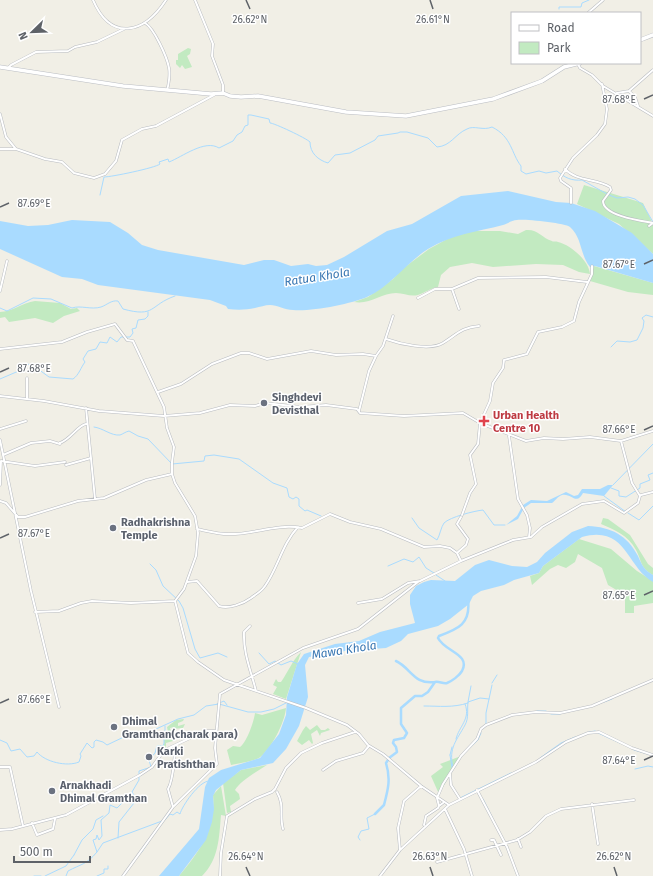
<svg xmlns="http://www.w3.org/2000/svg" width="653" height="876" font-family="'Fira Sans',sans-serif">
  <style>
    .green { fill: #c2eac1 }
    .water { fill: #a9dbff }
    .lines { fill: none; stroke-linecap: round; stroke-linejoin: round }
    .stream { stroke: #a9dbff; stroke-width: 1 }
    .river { stroke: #a9dbff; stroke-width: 2.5 }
    .street-casing { stroke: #b9bcc1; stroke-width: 3 }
    .secondary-casing { stroke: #babdc3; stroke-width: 4.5 }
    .street { stroke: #fff; stroke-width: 2 }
    .secondary { stroke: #fff; stroke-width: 3.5 }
    .ticks { fill: none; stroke: #5e6268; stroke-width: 1.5 }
    .worship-dot { fill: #6b7280; stroke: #fff; stroke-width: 1.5 }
    .health-dot { fill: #e0444e; stroke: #fff; stroke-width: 1.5 }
    .labels { text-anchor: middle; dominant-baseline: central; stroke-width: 3; stroke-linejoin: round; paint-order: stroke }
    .worship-label { font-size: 11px; font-weight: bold; fill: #5b616d; stroke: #fff; text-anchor: start }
    .health-label { font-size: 11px; font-weight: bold; fill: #be3a42; stroke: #fff; text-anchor: start }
    .water-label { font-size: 12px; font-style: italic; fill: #3876b2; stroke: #fff }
    .ticks-label { font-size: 10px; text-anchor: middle; fill: #5e6268; stroke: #fff; stroke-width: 3; stroke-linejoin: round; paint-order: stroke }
  </style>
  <rect width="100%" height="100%" fill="#f1efe6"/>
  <!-- green -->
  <path class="green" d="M188,48L191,49L190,54L187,56L192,67L185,69L182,65L180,68L176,64V60H178V54Z
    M584,185L643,203L653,224V254L619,224L577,204Z
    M526,230C538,229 542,238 552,241C552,242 557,241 558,242C571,245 589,261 590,274L579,272L563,265L536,264L493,267L472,263L450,267L441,275L438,287C430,288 425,293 418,295C410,297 404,293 396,293C381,293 370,305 354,302L368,297L393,279L401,270L429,249L449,238L469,231H500L518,234Z
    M594,266L653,283V295L628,292L590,281Z
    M35,301L60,303L71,309L77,308L80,311L64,316L53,323L35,318L9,322L5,317L0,318V312C12,312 22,303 35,301Z
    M603,518L608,519L630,535L648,564L653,568V575C640,568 642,561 636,550C628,535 615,530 601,524Z
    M579,539L611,549L637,571L653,581V603L634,606V613H625V595L608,585L602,568L578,554L575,562L566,568L558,565L550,569L532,585L530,576L539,573L543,566Z
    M301,652L286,699L273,694L277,687L273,685L276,679L278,682H281C288,672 292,661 301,652Z
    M286,708C285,722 271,750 259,758C251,762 240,763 231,765L227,750L233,746L240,747C247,742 254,721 255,713L262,715Z
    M184,719L183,721L178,723V726L185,724L183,728L172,729L174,727L170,728L171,732L169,736L171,740L173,739V741L166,743V749L161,751L157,749L158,745L162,746L164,744V739L168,732L167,727L176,720Z
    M317,725L321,730H325L328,728L330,730L321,733L320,736L317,730L311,734L313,743L312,744L309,740L302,745L297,741L303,730L306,726L310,730Z
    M461,756L439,794L431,776L443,767L440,764Z
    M267,765C258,771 240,781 235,790L239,794L240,799L230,806L231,812L227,813L223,783L241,770Z
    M221,786L226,816L221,815C219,838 219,859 202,876H179C200,851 216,829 213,795Z"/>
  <!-- water -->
  <path class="water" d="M508,191L556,202L571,203L595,211L632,233L653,254V283L595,266L590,267C580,255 582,237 570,227C565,223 524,219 517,220C512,220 507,224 503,225C477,232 452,234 428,249C406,263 391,286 367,297C351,304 310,312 293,310C285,310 277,305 270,305C265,305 260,307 255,308C246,310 237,310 228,309L226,306L210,300L98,285L82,279L62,277L0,249V221L28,226L48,225L72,220L110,222L128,233L142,245L158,250L244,265L264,260H274L291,266L308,264L316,266L327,265L344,257L387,231L412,224L461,196Z
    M608,485H613L604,496L583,493C576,506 572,493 562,495C557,497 556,500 552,503H531L524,508L518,519L506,525L517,516L523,505L531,500L547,501L566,492L574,496L578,495L582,489H600Z
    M588,526C611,527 627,535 638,556C642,565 644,570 653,575V582C626,567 627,525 582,537L543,566L539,573L514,580L504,585L481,591L473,596L469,604L450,619L438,626L408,634L401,641L386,648L345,651L309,657L305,665L308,697L299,726L286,749L273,763L241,770L216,790L213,796L214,809L212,822L206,840L179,876H159L199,829L205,787L209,778L221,770L260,758L279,734L286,715L287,697L297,664L304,654L335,644L359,641L380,632L415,623L410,604V595L416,586L424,582L431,580L455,581L475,565L489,560L512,566L527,567L537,562L545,553L572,532Z"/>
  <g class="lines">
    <!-- stream -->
    <path class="stream" d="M559,9V7H581L582,3L589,0
      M100,195L104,177C111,177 155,168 160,164L159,162L168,159L169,162C182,157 205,139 219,148L233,141L237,135L242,132L245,126L248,125V115H251L269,119L270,123C274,123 306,138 310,142C310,153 318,160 328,163L335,155L350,153L375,140L378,136L398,133L400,132H407L428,138L437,147C451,146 455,134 467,129C474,125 483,131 492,127C512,137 511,153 521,166V171L526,174L539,171L546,173L557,171C565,178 572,181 582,180L607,194
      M609,195L617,198L628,197L635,199L643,205L653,222
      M0,308L7,311L33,298L51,299L72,308C81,305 91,310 101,307C107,305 111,300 118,301L123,309C156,318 149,305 175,296
      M126,337H130L133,333L132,329L136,328L138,320L145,319L148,316V312
      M611,347L617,341L630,342L637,340L643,328L644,321L642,318L646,315L653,317
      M0,379L21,370L27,363L35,370L38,369L49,377L73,379C79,375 81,367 85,362L83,359L88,351L96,349L100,342L107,343L110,337L117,342L121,337H124
      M94,427C103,428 111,436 120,435C123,434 125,432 129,431L138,436L148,439L172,464L204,461L205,456L214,455L239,459L273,483L287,488L289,497L293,499L296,497L299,499V506L305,511L307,510L321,516
      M613,485L653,444
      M611,488L619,491V496L626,497L640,488V484L650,480L648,475L653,473
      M604,496L626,512
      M628,513L639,520L653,506
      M412,518L419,528L437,540C440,535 441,527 444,523C450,517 474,511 483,510L494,525H505
      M150,564L156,570L163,586L179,601L183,608L195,649L200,658L218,653L227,657
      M388,566L404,559L413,562L419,557L426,568L434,573
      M436,575L445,581
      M259,653L269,664L275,661L281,665L291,661L298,664
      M492,683L497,675
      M468,702L471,686
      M604,702L612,699
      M217,704L224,701L227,705
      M424,706C439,706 453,708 468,703
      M537,711H546
      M551,714H560
      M486,724V713L492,685
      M589,732L595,731
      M598,733L620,743
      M456,739C459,726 471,719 465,704
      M0,740L7,743L11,751L20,749L27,757L34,756L37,752C45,762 67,767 79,762L81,756L80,754L87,743L92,748L94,747V742L96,740L103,742L107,745L128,735L153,733L156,729L178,719L194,715L206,706L219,704L248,712H261L274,709L286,703
      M634,750L648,754
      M450,755L452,747
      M450,755L452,768
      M463,755L478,740L481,733
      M540,758L561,743L575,737
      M453,767C448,748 457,740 465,725C469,718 467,710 468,702L480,698L489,699
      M635,769L648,766L653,767
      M139,774V771L151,767L149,760L155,753L157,746H162L164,744V739L167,735L165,734V726
      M460,798L511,773
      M483,799L492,817
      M164,821L170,814L173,815L177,812L180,814C182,806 199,781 209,781
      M118,838L119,822L134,803
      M360,840L358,837L361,831L369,829L367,818L375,814
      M97,852L103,843L162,821
      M141,853L148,843
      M74,855L82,840L93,829L96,820L103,816
      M34,876H41
      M45,876L66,866L74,855
      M66,876L68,871C81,864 86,865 97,852L93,840L96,839L97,835L99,840L102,836L101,820L109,813L110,805L117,808L123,802L132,803L137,800L132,792L139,780V777
      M97,876L104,873V869H108V866"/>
    <!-- river -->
    <path class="river" d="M396,661C411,668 414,685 435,682
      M389,758L397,752L396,747L393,743L394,740L404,738L407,733L401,724V708L415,696H422L428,692L435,682C439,681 443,684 447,683C452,681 459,676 462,671C471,654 445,652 438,638L439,636C458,629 471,624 468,600
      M375,814L384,805C388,790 391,779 386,763L388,760"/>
    <!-- street casing -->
    <g class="street-casing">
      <path id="street" d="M93,0C111,42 144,34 166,0
        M195,0L213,44L212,56L223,85V92
        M588,13L603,0
        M145,23C154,28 167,57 169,68C170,74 169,84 167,90
        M578,64L580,68L592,75L603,86L653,116
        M8,68L11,65L36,52L68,51L75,47L97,42L124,29
        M629,91L653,70
        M617,93L629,91L635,97L638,106
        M0,114L6,137L15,148
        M0,149H16L45,159L62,162L74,173L94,178L105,174L116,161L122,140L142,129L156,126L214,95
        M565,169C577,182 596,178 610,187L611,190L603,201C603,216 642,221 653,223
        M571,203V188L561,181L560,178L573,158L597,135L605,124L607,109L602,84
        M649,226L653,223
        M452,289L459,309
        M0,291L7,261
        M418,298L435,289H452L478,278L546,277L587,282
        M386,339C400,344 430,351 443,343C456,335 462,327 479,326
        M0,349L62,342L87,332L115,324L127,340L133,341L164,407L167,428L174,447L172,462V474L175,483L195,516L198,533L196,556L184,589L175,601L131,603L92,601L81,603L59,611L35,612
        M27,378V398
        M158,392L181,384L212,364L241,353H249L267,359L311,351L336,355L363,354L376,356
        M0,396L44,401L99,411L164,416L200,413L230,405L255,406L265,403L301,407L326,405L357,409L360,413L404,416L463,413L480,423L526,441L544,438L563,439L590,437L621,441L653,431
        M86,408L95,499
        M359,411L369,371L376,356L383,346L393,316
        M0,429L26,421
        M509,436L518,499L527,515L530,528L529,537
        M0,440L31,591L59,707
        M621,441L632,483L640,496
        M60,443C71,439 78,425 86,424
        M3,455L31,443L50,441L60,444
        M66,465L91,458
        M0,485L1,461L35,466L65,462
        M641,495L653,492
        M0,501L6,503L18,517H25L78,501L104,498L146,480L172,474
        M462,515L470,493L476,484L470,455L478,444L480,423L490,401L493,383L503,368L504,360L527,354L538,332L562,327L574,321L579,302L592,274V266
        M197,529C207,531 218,534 228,534C253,535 277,523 302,528L330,514L350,522L381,529L424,547L440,546L450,548L457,553L461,561
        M457,553L466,545L468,539L457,524L461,517
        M187,582L197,581L219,606C229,609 243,604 251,598C256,594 261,592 265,586C278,568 282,544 298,527
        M175,601L188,653L198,662L224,680L306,708L347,725L359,734L368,745L383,754L421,786L449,805
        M358,603L382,599L408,583L420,581L461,561L513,540L531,537L542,527L582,504L604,501L624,513L638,503L640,496
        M250,626L244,632C243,653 251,671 256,691
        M0,767H10L23,826
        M323,770L336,761L363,753L369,746
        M450,774L451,785L460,799
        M477,790L507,847L518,876
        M277,792C285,806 279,815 283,829
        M443,803L439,806L437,798L443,784L461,756L477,739L481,729L486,725L512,715L536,712L560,713L592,706L653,680
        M592,804L598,844
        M173,807L168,789C173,781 174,762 175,752L177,751L176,745
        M445,809L464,849L472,876
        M32,823L37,835L53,829L55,819
        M424,825L426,816L438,808L439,806
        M0,830L12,829L66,815L140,775L152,767L163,752L169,748L205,731H216
        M518,839L521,847
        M491,840H494L501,855
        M400,850L398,828L404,801L421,786
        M437,862L517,840L530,832L546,816L561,809L634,800
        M123,876L173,807L217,764L215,748L220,694L303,648L358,629L418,582
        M220,876L221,853L227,816L255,799L272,792L275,789L286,768L301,753L322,743L355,732
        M380,876L400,850L449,805L536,762L566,742L588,733L599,732L632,748L653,755"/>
    </g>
    <!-- secondary casing -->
    <g class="secondary-casing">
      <path id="secondary" d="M640,40L653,35
        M0,67L123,86L211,94L223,93L230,96L241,97L258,96L346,112L406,116L493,99L542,81L564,67L580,63"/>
    </g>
    <!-- street -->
    <use href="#street" class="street"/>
    <!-- secondary -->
    <use href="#secondary" class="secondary"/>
  </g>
  <!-- ticks -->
  <path class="ticks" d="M246,0L250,9M430,0L433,9M644,99L653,95M0,207L9,203M644,264L653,260M0,372L9,368M644,430L653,426M0,538L9,534M644,595L653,591M0,703L9,699M644,760L653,756M246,867L250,876M430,867L433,876M614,867L617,876"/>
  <!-- markers -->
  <g class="worship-dot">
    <circle cx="264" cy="403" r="4"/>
    <circle cx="113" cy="528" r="4"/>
    <circle cx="114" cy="727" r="4"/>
    <circle cx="149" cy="757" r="4"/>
    <circle cx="52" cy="791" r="4"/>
  </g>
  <path class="health-dot" d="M482 415h4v4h4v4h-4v4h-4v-4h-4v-4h4z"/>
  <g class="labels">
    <!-- worship labels -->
    <g class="worship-label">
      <text x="272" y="397">Singhdevi<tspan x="272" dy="13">Devisthal</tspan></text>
      <text x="121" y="522">Radhakrishna<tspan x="121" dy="13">Temple</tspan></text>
      <text x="122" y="721">Dhimal<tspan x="122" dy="13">Gramthan(charak para)</tspan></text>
      <text x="157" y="751">Karki<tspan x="157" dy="13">Pratishthan</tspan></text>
      <text x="60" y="785">Arnakhadi<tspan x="60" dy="13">Dhimal Gramthan</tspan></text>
    </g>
    <!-- health labels -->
    <g class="health-label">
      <text x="493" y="415">Urban Health<tspan x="493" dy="13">Centre 10</tspan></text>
    </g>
    <!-- water labels -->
    <g class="water-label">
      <text transform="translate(317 277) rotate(-9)">Ratua Khola</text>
      <text transform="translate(344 650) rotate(-9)">Mawa Khola</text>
    </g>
  </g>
  <g class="ticks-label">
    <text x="250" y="23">26.62°N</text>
    <text x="433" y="23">26.61°N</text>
    <text x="619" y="103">87.68°E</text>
    <text x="34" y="207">87.69°E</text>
    <text x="619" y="268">87.67°E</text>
    <text x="34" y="372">87.68°E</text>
    <text x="619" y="433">87.66°E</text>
    <text x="34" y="537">87.67°E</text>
    <text x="619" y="599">87.65°E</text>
    <text x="34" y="703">87.66°E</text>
    <text x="619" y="764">87.64°E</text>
    <text x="246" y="860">26.64°N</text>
    <text x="430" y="860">26.63°N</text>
    <text x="614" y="860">26.62°N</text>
  </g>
  <!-- legend -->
  <rect x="511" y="12" width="130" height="52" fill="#ffffff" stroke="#bfc0c3"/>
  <rect x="519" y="25" width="20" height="6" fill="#ffffff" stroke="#bfc0c3"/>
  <text x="547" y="32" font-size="12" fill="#5e6268">Road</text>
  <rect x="519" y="42" width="20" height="12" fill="#c2eac1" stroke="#bfc0c3"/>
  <text x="547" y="52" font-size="12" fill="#5e6268">Park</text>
  <!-- north arrow -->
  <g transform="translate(32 32) rotate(247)" stroke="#ffffff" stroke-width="3" paint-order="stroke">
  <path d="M0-3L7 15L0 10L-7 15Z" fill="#5e6268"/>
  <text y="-6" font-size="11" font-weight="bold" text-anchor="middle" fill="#5e6268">N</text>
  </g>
  <!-- scale -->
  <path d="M14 856v6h76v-6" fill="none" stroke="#5e6268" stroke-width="2"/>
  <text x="20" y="856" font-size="12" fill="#5e6268" stroke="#ffffff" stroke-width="3" paint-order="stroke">500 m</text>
</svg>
